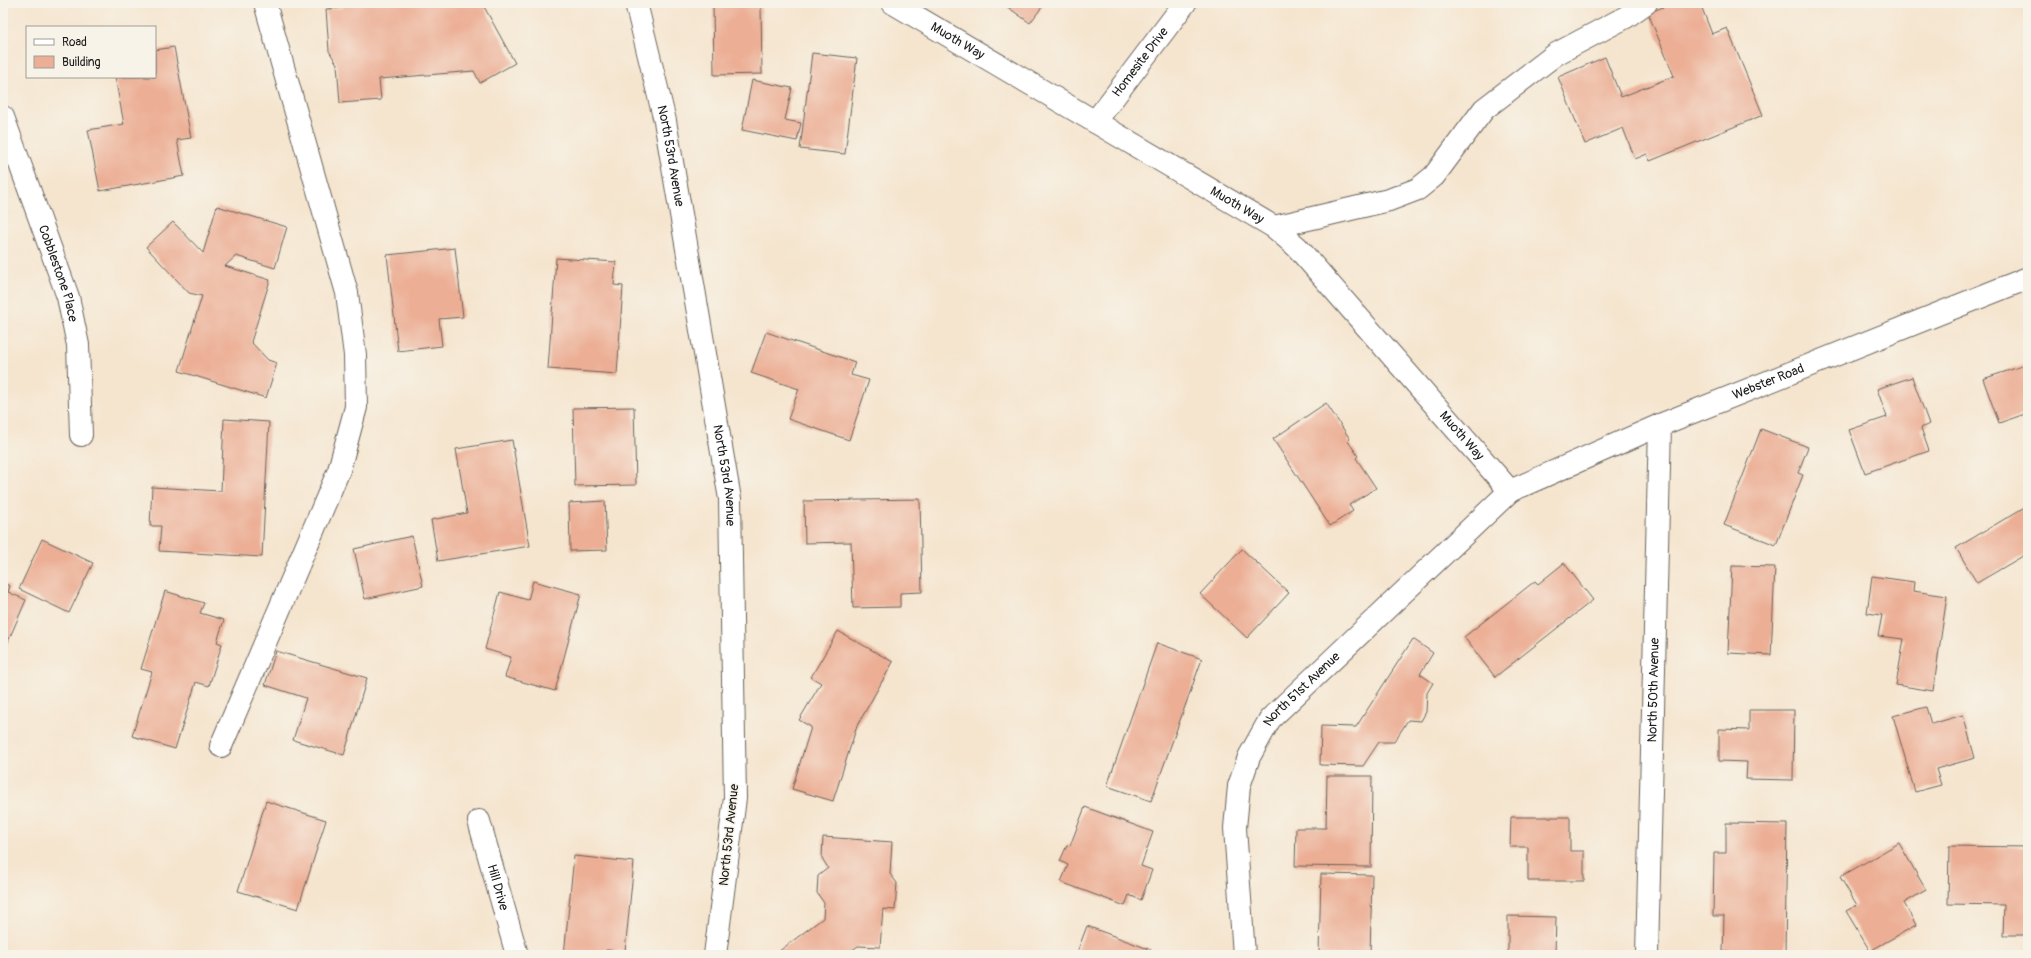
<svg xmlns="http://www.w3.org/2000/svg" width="2031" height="958" font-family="Pangolin,sans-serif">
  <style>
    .building { fill: #ecaf95 }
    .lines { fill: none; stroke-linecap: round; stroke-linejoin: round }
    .minor-casing { stroke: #68625b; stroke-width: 24 }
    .minor { stroke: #fff; stroke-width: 22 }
    .labels { text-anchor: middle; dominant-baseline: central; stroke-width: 3; stroke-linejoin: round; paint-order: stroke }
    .street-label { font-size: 13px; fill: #1c1c1c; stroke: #f7f3e8 }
  </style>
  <rect width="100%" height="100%" fill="#f7f3e8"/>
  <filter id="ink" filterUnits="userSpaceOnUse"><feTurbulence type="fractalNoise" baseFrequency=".025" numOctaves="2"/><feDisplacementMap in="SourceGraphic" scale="8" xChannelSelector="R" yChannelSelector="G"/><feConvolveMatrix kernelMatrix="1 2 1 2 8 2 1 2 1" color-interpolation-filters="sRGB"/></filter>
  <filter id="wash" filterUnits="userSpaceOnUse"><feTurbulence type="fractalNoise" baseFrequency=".012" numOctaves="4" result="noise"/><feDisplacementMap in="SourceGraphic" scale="16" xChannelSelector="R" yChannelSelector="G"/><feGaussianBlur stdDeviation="0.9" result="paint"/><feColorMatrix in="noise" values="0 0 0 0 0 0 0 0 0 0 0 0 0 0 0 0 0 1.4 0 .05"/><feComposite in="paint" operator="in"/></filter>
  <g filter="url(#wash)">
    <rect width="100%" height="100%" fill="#f5e5cf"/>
    <g id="blocks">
      <!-- building -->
      <path class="building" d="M342,3H482L515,63L480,83L474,71L379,79L381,100L340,103L337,64L329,51L326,9L342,8Z
        M713,3H751V5H761L762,74L714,75Z
        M1002,3H1045L1030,23Z
        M1673,3H1700L1712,34L1727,28L1763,115L1650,161L1647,154L1635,159L1623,128L1585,144L1558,77L1605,57L1621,97L1674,76L1648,13Z
        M174,47L191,138L177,140L184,176L100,191L88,130L124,124L115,77H155V50Z
        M812,53L857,58L845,154L800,149Z
        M752,80L792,88L785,120L801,123L797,141L742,130Z
        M217,206L287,227L275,268L236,256L225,266L270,280L251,342L268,360L277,363L266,398L179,371L202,296L189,293L146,247L173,222L203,253Z
        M455,248L463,317L439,319L442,346L398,351L387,255Z
        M556,258L616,262L614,285L623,286L617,374L548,369Z
        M766,332L855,362L851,375L869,380L849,440L788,419L799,389L751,373Z
        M2028,364V413L1999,423L1983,379Z
        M1912,377L1929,424L1921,428L1929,451L1865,473L1849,430L1887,417L1877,389Z
        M1326,403L1350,439L1348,441L1358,456L1356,458L1376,488L1349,505L1353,511L1330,526L1273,439Z
        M634,407L636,485L575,486L573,408Z
        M224,419L269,422L262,557L159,551L161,526H150L152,487L221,491Z
        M1761,429L1808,447L1798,473L1803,475L1776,545L1724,525Z
        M512,440L530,546L438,561L431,520L467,513L456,449Z
        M920,499L922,592L900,593V607L853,608L851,542L805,543L804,501Z
        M605,501L607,550L570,551L569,503Z
        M2028,505V553L1977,583L1956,548Z
        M412,536L423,586L365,599L354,549Z
        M42,539L93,563L69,613L19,589Z
        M1242,549L1289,593L1247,638L1200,594Z
        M1564,563L1593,600L1495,677L1464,637L1535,581L1538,584Z
        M1732,566L1775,567L1771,655L1728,653Z
        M1872,576L1914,582L1913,591L1947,596L1933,691L1896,685L1904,639L1878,636L1882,615L1867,613Z
        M533,581L581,594L555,691L505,677L511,657L485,649L500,592L528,600Z
        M3,583L10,586L8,592L26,600L3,653Z
        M165,591L204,603L200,613L224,620L217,642L222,644L209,686L196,682L175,749L132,736L152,672L141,669Z
        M838,631L893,662L857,726L833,801L792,789L811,727L799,720L821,683L811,677Z
        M1413,639L1433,653L1420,674L1433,683L1427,693L1426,712L1421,721L1408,720L1394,742H1379L1363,766L1320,765L1321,726L1356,727Z
        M1157,643L1202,659L1151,801L1107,786Z
        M276,651L367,678L344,755L293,740L306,698L265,685Z
        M1926,707L1931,724L1963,715L1975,758L1936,769L1941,785L1915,792L1893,716Z
        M1749,710H1794L1793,780L1746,779L1747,762L1719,761V729L1749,730Z
        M1327,776H1372L1371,867L1295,866L1296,828H1326Z
        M266,801L326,820L298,909L238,891Z
        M1085,807L1153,832L1141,866L1152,870L1141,900L1129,895L1125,906L1061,882L1068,865L1060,861L1067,845L1070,846Z
        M1511,817H1570V851H1584V881H1528V847H1510Z
        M1726,823L1787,824L1785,954L1723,952L1724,916H1713L1714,853H1726Z
        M823,837L892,842L890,874L897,883L895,910L883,909L880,947L858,946L845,955H774L823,918L824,903L817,893L818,876L828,868L822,858Z
        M1899,843L1926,890L1904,903L1916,925L1870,951L1846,911L1857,905L1840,877Z
        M1949,846L2028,847V935H2003L2004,905L1948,904Z
        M574,856L634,862L625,951L606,950V955H564Z
        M1321,874L1372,875L1370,955H1319Z
        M1508,916L1556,917L1555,955H1508Z
        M1087,926L1151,950L1149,955H1076Z"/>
    </g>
  </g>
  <g filter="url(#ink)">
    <use href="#blocks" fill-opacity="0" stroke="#68625b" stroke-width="1"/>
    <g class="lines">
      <!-- minor casing -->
      <g class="minor-casing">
        <g id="minor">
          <path id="s1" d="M636,3L665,121L730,499L735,798L715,955"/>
          <path id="s2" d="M893,3L1274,227L1297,247L1510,491"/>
          <path id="s3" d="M3,117L68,297L78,345L81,435"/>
          <path id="s4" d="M1095,122L1185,3"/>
          <path d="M1274,227L1389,200L1418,189L1434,176L1484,109L1556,54L1626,17L1646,3"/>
          <path d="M221,746L339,470L356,407L355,355L347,293L265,3"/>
          <path id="s5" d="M479,821L517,955"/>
          <path id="s6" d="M1244,955L1235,828L1239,786L1249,757L1270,719L1510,491L1660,425L2028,278"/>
          <path id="s7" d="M1647,955L1660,425"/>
        </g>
      </g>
      <!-- minor -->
      <use href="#minor" class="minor"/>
    </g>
  </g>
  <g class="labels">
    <!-- street labels -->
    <g class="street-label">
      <text stroke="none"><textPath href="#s2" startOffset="75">Muoth Way</textPath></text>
      <text stroke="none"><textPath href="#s4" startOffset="75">Homesite Drive</textPath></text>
      <text stroke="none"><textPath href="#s1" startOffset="157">North 53rd Avenue</textPath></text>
      <text stroke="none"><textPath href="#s2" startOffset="399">Muoth Way</textPath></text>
      <text stroke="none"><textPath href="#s3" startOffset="166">Cobblestone Place</textPath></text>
      <text stroke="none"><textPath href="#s6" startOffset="855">Webster Road</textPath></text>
      <text stroke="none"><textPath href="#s2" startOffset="723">Muoth Way</textPath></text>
      <text stroke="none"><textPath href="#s1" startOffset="481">North 53rd Avenue</textPath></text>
      <text stroke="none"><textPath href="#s6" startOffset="287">North 51st Avenue</textPath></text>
      <text stroke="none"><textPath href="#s7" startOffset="265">North 50th Avenue</textPath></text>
      <text transform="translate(729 835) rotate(-84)">North 53rd Avenue</text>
      <text stroke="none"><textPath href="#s5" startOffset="69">Hill Drive</textPath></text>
    </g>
  </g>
  <!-- margin -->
  <rect width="2031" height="958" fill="none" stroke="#f7f3e8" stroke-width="16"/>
  <!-- legend -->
  <rect x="26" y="26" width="130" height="52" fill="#f7f3e8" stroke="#9f9d96"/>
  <rect x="34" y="39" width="20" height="6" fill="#ffffff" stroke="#9f9d96"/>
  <text x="62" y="46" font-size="12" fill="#1c1c1c">Road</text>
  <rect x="34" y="56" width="20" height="12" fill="#ecaf95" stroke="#9f9d96"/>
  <text x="62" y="66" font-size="12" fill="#1c1c1c">Building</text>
</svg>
